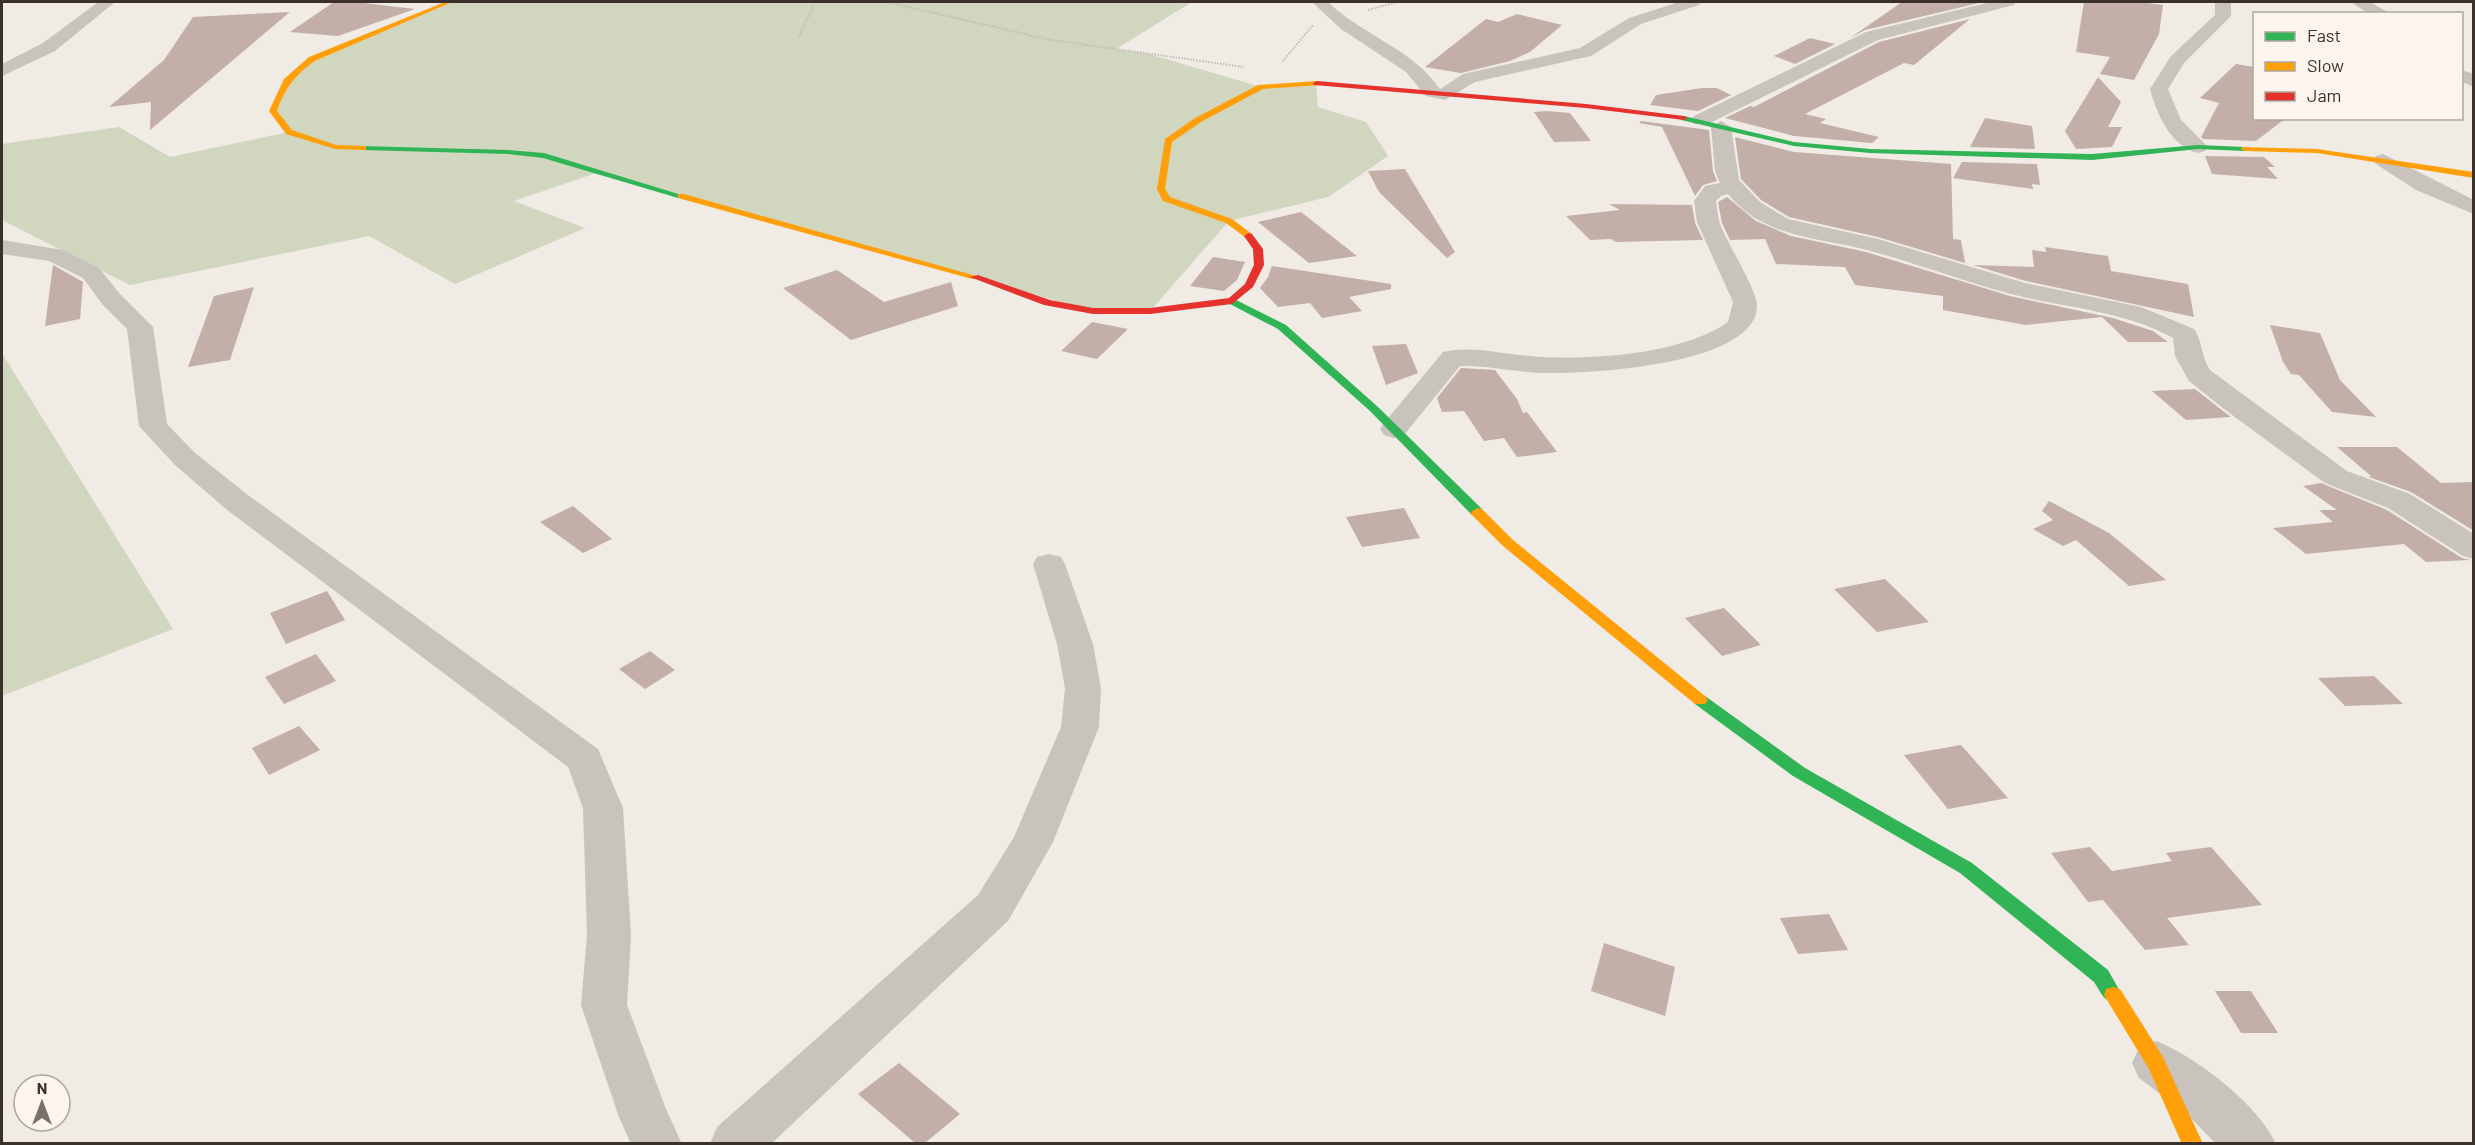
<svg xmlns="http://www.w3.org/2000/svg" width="2475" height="1145" font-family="Barlow,sans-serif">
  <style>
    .green { fill: #d1d6bf }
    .building { fill: #c3afa7 }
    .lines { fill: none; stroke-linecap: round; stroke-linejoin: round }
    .path { stroke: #c2bbb6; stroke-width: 2; stroke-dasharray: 1.5 1.5; stroke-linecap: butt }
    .street { fill: #c9c3be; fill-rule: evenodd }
    .fast { fill: #30b455; fill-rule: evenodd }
    .slow { fill: #ff9f0a; fill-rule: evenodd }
    .jam { fill: #e5322d; fill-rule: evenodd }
  </style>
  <rect width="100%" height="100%" fill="#f0ebe5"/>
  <!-- green -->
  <path class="green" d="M449,2H1192L1116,49L1149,54L1261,87L1316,83L1318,107L1366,122L1388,156L1328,197L1229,221L1150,311H1093L599,172L514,201L585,228L455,284L369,236L130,285L2,220V144L119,127L170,157L289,132L273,111L300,68Z
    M2,353L173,629L2,696Z"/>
  <!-- building -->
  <path class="building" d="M334,2H356L415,9L338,36L290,32Z
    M1902,2H1983L1865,30L1850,38Z
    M2084,2H2139L2163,5L2159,34L2134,80L2100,74L2110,57L2076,52Z
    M290,12L150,130L151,102L109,107L164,60L193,17Z
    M1517,14L1562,25L1530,52L1510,61L1461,73L1425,67L1486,19L1498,22Z
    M1970,19L1914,65L1904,63L1805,114L1826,119L1820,123L1879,137L1872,143L1794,136L1725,118L1750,106L1754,107L1879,42Z
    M1810,38L1835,44L1795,64L1774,56Z
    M2236,64L2254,67V118H2286L2256,141L2203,139L2201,137L2219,103L2200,98Z
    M2098,77L2121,102L2108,127H2122L2112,147L2076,149L2065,131Z
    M1702,88H1717L1731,95L1698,111L1650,105L1656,95Z
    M1547,111L1570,113L1591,141L1554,142L1534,112Z
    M1985,118L2032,126L2035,149L1970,147Z
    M1641,121L1709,130L1713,171L1717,181L1703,185L1695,196L1662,127L1639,123Z
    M1735,137L1794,152L1951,164L1953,239L1961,240L1965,263L1878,237L1789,217L1761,200L1741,179Z
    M2205,156L2264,157L2275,167H2267L2278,179L2212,174Z
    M1962,162L2037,164L2040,185L2032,184L2033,189L1953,178Z
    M1405,169L1455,252L1447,258L1379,192L1368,171Z
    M1727,197L1756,221L1791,236L1866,252L2010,296L2113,318L2153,331L2168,342H2128L2102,317L2026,325L1943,310V296L1855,285L1845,267L1776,264L1765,239L1730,240L1722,223L1718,202Z
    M1609,204L1692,205L1695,223L1703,240L1616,242L1611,239L1590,240L1566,216L1620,210Z
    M1301,212L1357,256L1309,263L1258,222Z
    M2045,247L2108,256L2111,271L2188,284L2194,317L2026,281L1973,265L2034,267L2032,250L2046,252Z
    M1213,257L1245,262L1237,280L1224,291L1190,286Z
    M53,265L83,282L80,319L45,326Z
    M1272,266L1391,284V289L1349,297L1362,311L1322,318L1310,303L1278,307L1260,288L1268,277Z
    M837,270L884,302L951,282L958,306L851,340L783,288Z
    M254,287L230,360L188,367L214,296Z
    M1092,322L1128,329L1097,359L1061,351Z
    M2270,325L2320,333L2340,380L2376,417L2332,412L2299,375L2291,374L2283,362Z
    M1406,344L1418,373L1386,385L1372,346Z
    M1461,368L1495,370L1517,399L1523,413L1527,412L1557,452L1517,457L1504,438L1484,441L1464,411L1442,412L1437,398Z
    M2195,389L2223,411L2231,417L2186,420L2152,391Z
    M2337,447H2397L2441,483L2474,482V531L2411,492L2369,477L2371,476Z
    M2321,483L2387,510L2462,558L2470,560L2426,562L2404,544L2306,554L2273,528L2333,522L2319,510H2337L2303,486Z
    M2049,501L2109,533L2166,580L2129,586L2076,540L2063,546L2033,529L2053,520L2042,511Z
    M573,506L612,539L583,553L540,522Z
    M1404,508L1420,538L1362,547L1346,517Z
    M1885,579L1929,622L1877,632L1834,589Z
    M327,591L345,620L286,644L270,613Z
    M1724,608L1761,645L1722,656L1685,618Z
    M650,651L675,670L645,689L619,669Z
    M316,654L336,681L284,704L265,677Z
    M2374,676L2403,704L2345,706L2318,678Z
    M299,726L320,750L269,775L252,748Z
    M1961,745L2008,798L1948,809L1904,755Z
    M2090,847L2112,871L2172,861L2166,853L2211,847L2262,905L2167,918L2189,945L2145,950L2103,900L2088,902L2051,853Z
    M1829,914L1848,950L1798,954L1780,918Z
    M1604,943L1675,967L1665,1016L1591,991Z
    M2215,991H2251L2278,1033H2241Z
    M899,1063L960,1114L925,1143H915L858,1094Z"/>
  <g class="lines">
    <!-- path -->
    <path class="path" d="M887,2L1051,40L1244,67
      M1368,10L1398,2
      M799,36L815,2
      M1283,61L1313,25"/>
    <!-- street -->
    <path class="street" d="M98,2H115L55,51L2,76V64L43,43Z
      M1312,2H1328C1362,35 1413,49 1440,89L1463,74L1580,48L1629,18L1679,2H1701L1699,5L1641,24L1591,56L1475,82L1445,100L1426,96L1406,72L1341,29Z
      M1991,2H2016L2014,5L1878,40L1708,124H1694L1691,120L1694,116L1866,32Z
      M2215,2H2231V16L2184,63L2168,89L2181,120L2208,147L2205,151L2198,153C2170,146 2157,114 2150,89L2171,56L2215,15Z
      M2351,2H2370L2391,14H2369Z
      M2462,70L2474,74V87L2462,82Z
      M1721,121L1731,127L1739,180L1760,202L1788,219L1878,239L2025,283L2141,307L2194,329C2202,340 2201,356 2210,370L2347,471L2410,494L2474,534V559L2463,556L2388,508L2325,483L2224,409L2189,381L2175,356L2173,338C2123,310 2065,308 2011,294C1962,281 1916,263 1867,250C1816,237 1764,238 1728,194L1721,196L1716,201C1717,209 1718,217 1720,224C1727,243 1758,291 1757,307C1754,366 1586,374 1542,373C1514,372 1487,365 1460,366L1404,435L1394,438L1384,435L1380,429L1384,423L1443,352C1471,345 1501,354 1530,356C1585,361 1682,355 1728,322L1733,302L1697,222L1694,201L1705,186L1720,183L1715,171L1711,127Z
      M2383,154L2474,200V214L2416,190L2376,164L2373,160L2376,156Z
      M2,240L63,250L99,268L120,294L153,327L167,424L195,453L248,495L598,749L623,808L631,935L627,1005L666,1109L682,1144H631L619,1117L581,1005L587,935L583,808L568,767L226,509L175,465L139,426L127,329L102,304L83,278L49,261L2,254Z
      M1049,554L1061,557L1065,564L1093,644L1101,688L1099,727L1053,842L1008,921L771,1144H710L717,1127L978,895L1014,837L1061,727L1065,688L1057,644L1033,564L1037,557Z
      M2156,1041C2195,1056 2259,1105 2276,1144H2216L2187,1114L2139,1078L2132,1063L2139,1048Z"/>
    <!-- fast -->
    <path class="fast" d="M1684,116L1794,142L1870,149L2092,154L2198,145L2245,147L2249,149L2245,151L2198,149L2092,160L1870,153L1794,146L1681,120L1680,118Z
      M360,146L508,150L544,153L685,196L678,198L543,158L508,154L363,150H360Z
      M1232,298L1286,325L1378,407L1482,509L1483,512L1482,515H1472L1370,411L1278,329L1228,303L1227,301Z
      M1700,695L1705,696L1805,768L1972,863L2108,970L2122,995L2120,1001C2105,1006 2101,992 2094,982L1960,873L1793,776L1695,704L1692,700L1695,696Z"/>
    <!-- slow -->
    <path class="slow" d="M445,2H452L315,61C295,75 285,88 277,111L292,130L336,145L366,146V150L335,149L286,134L269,111L284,79L309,57Z
      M1317,81L1321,83L1320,85L1263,89L1201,122L1172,142L1165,189L1170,197L1232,219L1252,234V238H1246L1226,223L1163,201L1157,189L1165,139L1195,118L1258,85Z
      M2242,147L2317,149L2474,172V178L2317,153L2245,151L2241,149Z
      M678,194H684L980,277L972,279L678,198Z
      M1477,508L1482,509L1513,540L1705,696L1708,700L1705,704H1695L1503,546L1472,515L1471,512Z
      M2113,987L2120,989L2163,1057L2203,1144H2182L2149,1069L2104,995L2106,989Z"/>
    <!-- jam -->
    <path class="jam" d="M1317,81L1586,104L1684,116L1688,118L1684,120L1586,108L1314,85L1313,83Z
      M1249,233L1252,234L1263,249L1264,265L1253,287L1232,304L1150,314H1093L1044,305L970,277L978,275L1050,300L1093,308H1150L1229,298L1245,284L1254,265L1253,249L1244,236Z"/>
  </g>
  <!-- border -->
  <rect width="2475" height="1145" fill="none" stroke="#3b302b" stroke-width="6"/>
  <!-- legend -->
  <rect x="2253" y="12" width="210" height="108" fill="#fbf5ee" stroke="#aea6a0" stroke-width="1.5"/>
  <rect x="2265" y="32" width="30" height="9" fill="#30b455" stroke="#aea6a0" stroke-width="1.5"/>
  <text x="2307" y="42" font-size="18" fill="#3b302b">Fast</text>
  <rect x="2265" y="62" width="30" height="9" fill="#ff9f0a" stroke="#aea6a0" stroke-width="1.5"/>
  <text x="2307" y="72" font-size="18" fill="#3b302b">Slow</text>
  <rect x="2265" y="92" width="30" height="9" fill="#e5322d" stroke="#aea6a0" stroke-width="1.5"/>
  <text x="2307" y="102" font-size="18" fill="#3b302b">Jam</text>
  <!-- north arrow -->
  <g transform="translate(42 1103)"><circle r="28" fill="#fbf5ee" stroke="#aea6a0" stroke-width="1.5"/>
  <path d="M0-4.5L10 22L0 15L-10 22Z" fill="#7a716c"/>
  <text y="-9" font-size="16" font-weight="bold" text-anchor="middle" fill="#3b302b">N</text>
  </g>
</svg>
